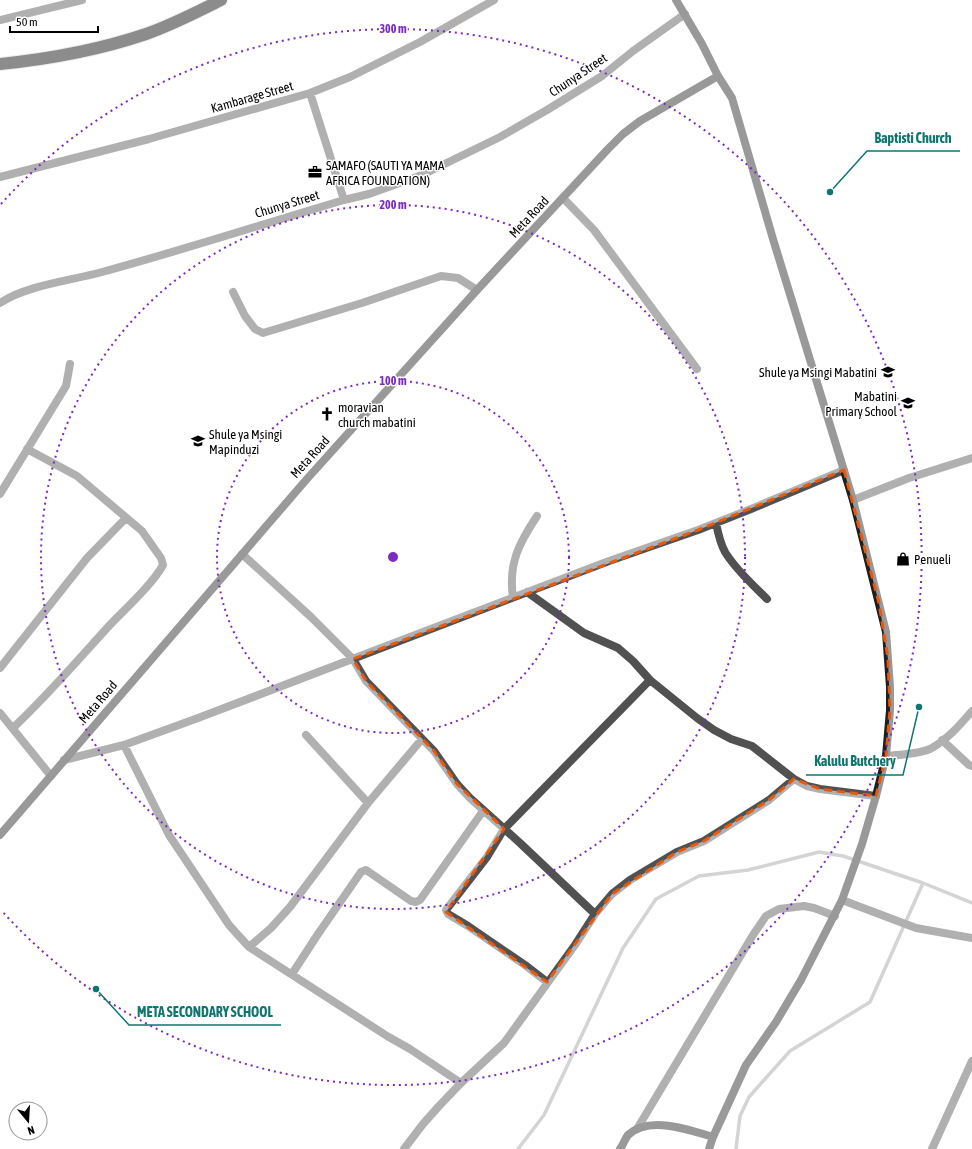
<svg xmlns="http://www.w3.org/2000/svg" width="972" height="1149" font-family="'Asap Condensed',sans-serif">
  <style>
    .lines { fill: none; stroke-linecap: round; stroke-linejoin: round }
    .stream { stroke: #9f9f9f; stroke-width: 3.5 }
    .highway-casing { stroke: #dbdbdb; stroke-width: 14 }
    .street { stroke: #515151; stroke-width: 8 }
    .secondary { stroke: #1e1e1e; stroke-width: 8 }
    .highway { stroke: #000; stroke-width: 12 }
    .marked { fill: none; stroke: #e8590c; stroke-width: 3; stroke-dasharray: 8 5; stroke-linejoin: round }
    .ring { fill: none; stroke: #7b2cbf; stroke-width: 2; stroke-dasharray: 2 4 }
    .labels { text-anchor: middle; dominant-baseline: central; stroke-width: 3; stroke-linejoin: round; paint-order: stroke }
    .street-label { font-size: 13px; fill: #000; stroke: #fff }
    .poi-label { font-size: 13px; fill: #000; stroke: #fff; text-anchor: start }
    .centre { fill: #7b2cbf; stroke: #fff; stroke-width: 2 }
    .ring-label { font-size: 12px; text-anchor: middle; font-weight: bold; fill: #7b2cbf; stroke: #fff; stroke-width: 3; stroke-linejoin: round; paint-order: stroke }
    .leader { fill: none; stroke: #0f766e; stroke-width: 1.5 }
    .callout-dot { fill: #0f766e; stroke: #fff; stroke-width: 1.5 }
    .callout-label { font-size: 14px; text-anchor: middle; font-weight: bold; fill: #0f766e; stroke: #fff; stroke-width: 3; stroke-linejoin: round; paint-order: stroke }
  </style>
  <rect width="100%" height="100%" fill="#fff"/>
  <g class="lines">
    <!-- stream -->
    <path class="stream" d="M518,1149L544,1115L623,948L656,899L699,876L748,870L819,852L843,856L923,883L972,903
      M736,1149L740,1116L749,1097L790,1051L870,1002L923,883"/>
    <!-- highway casing -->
    <g class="highway-casing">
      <path id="highway" d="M0,64C49,59 99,50 146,34C172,25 197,12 221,0"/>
    </g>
    <!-- street -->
    <path class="street" d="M0,20L82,0
      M310,93L344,200
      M0,177L149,139L310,93L350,77L420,42L494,0
      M563,198L594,230L697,369
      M233,292L245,316L255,329L263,333L362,303L441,276L458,278L477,290
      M0,303C27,285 70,281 102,272C183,250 263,224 344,200L369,194L422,175L500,137L547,110L602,76L633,51L685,14
      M0,494L66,386L70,364
      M853,500L909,478L972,458
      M716,523C718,533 720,543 725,552C736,570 753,585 767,599
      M242,554L311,617L353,659L366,681L434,751L457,784L470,798L520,843L595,914
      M527,592L584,633L618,648L633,661L650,680L697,718L714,730L731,739L752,746L794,779L807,786L820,789L876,796
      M513,597C508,564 519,543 537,516
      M0,668L87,558L126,518
      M0,713L51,776
      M13,728C47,696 77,661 108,627C124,610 152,585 163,565L161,558L142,531L77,476L27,449
      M306,735L368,803
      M942,740L969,765L972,766
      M124,745L169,835L229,925L238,935L249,947L387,1036L410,1049L461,1083
      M886,756C899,755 918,754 930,749C947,740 960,725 972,711
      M64,760L124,745L198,718L609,561L698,530L751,509L844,470
      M842,900L916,928L972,938
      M249,947L271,928L290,907L368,803L422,739
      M292,974L318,934L361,872L366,870L369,872L411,901L416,902L420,900L483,811
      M547,982L525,965L468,926L448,914L446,910L487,857L504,829L650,680
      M637,1129L753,935L766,916L779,909L804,906L814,908L835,916
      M404,1149L423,1124L439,1106L461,1083L504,1043L575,945L595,914L612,894L630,880L677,852L704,841L769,800L794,779
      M932,1149L972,1061"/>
    <!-- secondary -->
    <path class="secondary" d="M676,0L702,44L718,76L732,98L773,239L853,500L886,632L890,687V710L886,756L876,796L862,844L842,900L801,980L776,1022L746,1065L713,1137L709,1149
      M0,835L306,480L477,290L608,149L623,134L640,121L718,76
      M620,1149C623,1145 625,1139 628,1135C649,1115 690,1130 713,1137"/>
    <!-- highway -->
    <use href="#highway" class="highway"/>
  </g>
  <!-- marked area -->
  <path d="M0 0H972V1149H0ZM844,470L879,603L888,659L890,710L886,756L876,796L820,789L794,779L769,800L704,841L677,852L612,894L547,982L446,912L504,829L457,784L434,751L366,681L353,659L698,530Z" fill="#fff" fill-opacity=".55" fill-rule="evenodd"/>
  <path class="marked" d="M844,470L879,603L888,659L890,710L886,756L876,796L820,789L794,779L769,800L704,841L677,852L612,894L547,982L446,912L504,829L457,784L434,751L366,681L353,659L698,530Z"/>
  <!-- distance rings -->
  <g class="ring">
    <circle cx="393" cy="557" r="176"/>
    <circle cx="393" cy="557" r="352"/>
    <path d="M1 204A528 528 0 1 1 1 910"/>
  </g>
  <!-- icons -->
  <defs>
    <g id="office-bare" transform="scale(1.08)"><path d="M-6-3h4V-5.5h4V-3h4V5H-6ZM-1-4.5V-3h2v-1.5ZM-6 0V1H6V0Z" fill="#000" stroke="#fff" stroke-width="2.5" paint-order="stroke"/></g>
    <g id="school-bare" transform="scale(1.08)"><path d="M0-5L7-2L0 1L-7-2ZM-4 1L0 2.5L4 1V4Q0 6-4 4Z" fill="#000" stroke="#fff" stroke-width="2.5" paint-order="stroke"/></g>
    <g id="church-bare" transform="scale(1.08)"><path d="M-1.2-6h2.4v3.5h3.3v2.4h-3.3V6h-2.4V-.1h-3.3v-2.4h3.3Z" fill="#000" stroke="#fff" stroke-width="2.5" paint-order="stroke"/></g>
    <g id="shop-bare" transform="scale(1.08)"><path d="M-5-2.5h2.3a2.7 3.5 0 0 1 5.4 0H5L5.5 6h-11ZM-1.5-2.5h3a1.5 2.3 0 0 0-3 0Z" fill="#000" stroke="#fff" stroke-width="2.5" paint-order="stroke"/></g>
  </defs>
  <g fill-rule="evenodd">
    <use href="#office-bare" x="315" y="172"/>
    <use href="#school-bare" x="888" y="372"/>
    <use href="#school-bare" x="908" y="403"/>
    <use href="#church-bare" x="327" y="414"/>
    <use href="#school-bare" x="198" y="441"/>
    <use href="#shop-bare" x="903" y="559"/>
  </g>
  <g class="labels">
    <!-- street labels -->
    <g class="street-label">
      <text transform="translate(578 75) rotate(-34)">Chunya Street</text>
      <text transform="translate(252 97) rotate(-16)">Kambarage Street</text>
      <text transform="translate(287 204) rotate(-17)">Chunya Street</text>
      <text transform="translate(529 217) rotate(-47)">Meta Road</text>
      <text transform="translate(310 457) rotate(-48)">Meta Road</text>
      <text transform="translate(98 702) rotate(-49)">Meta Road</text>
    </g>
    <!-- poi labels -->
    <g class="poi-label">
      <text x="326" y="165">SAMAFO (SAUTI YA MAMA<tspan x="326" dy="15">AFRICA FOUNDATION)</tspan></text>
      <text x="877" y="372" text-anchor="end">Shule ya Msingi Mabatini</text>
      <text x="897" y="396" text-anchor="end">Mabatini<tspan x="897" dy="15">Primary School</tspan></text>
      <text x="338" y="407">moravian<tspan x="338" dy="15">church mabatini</tspan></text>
      <text x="209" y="434">Shule ya Msingi<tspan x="209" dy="15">Mapinduzi</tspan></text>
      <text x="914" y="559">Penueli</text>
    </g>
  </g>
  <circle cx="393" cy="557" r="6" class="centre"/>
  <g class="ring-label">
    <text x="393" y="33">300 m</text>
    <text x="393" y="209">200 m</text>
    <text x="393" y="385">100 m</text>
  </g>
  <!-- callouts -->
  <path class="leader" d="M830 192L867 151H960M919 707L903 775H806M96 989L129 1025H281"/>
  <g class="callout-dot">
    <circle cx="830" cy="192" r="4"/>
    <circle cx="919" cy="707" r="4"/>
    <circle cx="96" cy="989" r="4"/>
  </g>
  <g class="callout-label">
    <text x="913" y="143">Baptisti Church</text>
    <text x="855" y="766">Kalulu Butchery</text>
    <text x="205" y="1017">META SECONDARY SCHOOL</text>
  </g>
  <!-- north arrow -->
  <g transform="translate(28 1121) rotate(162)"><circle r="19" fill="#ffffff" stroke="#999999"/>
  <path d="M0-3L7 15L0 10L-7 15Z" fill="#000000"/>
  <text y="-6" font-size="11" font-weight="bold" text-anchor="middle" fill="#000000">N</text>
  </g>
  <!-- scale -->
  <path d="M10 26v6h88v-6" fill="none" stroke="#000000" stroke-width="2"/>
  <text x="16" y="26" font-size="12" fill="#000000" stroke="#ffffff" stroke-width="3" paint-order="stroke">50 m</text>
</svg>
